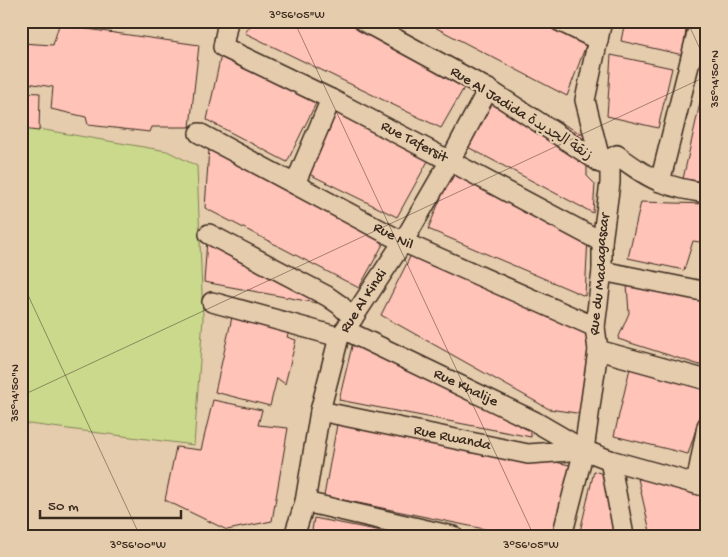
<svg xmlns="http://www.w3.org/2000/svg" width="728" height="557" font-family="'Gochi Hand','Playpen Sans Arabic',sans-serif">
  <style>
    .pitch { fill: #cad98c; stroke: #828255 }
    .building { fill: #ffc3b8; stroke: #3b2a1e }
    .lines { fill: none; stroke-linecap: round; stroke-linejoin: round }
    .minor-casing { stroke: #3b2a1e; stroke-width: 22 }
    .minor { stroke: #e5ccad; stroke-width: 19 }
    .ticks { fill: none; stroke: #3b2a1e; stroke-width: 1; stroke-opacity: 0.45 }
    .labels { text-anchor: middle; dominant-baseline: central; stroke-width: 4.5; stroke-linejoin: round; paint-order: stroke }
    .street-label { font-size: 15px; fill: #3b2a1e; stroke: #e5ccad }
    .neatline { fill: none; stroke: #3b2a1e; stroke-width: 2 }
    .ticks-label { font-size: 12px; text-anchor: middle; fill: #3b2a1e }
  </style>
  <rect width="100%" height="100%" fill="#e5ccad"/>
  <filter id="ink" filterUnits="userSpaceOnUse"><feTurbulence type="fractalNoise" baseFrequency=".02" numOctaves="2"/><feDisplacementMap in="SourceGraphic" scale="10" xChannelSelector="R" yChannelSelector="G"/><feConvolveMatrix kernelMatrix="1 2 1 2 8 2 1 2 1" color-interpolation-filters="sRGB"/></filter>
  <g filter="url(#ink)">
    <!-- pitch -->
    <path class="pitch" d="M21,126L167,151L197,166L203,318L194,445L21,423Z"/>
    <!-- building -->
    <path class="building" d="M254,21H369L473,72L441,128L245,33Z
      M423,21H536L586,45L567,96Z
      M625,21H687L683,55L621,41Z
      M59,25L199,45L190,127H152L150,132L88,125L86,117L51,109L53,87L21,82V43L53,45Z
      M221,55L320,95L287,162L207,120Z
      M611,55L672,68L658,128L607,116Z
      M707,72V182L683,179Z
      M492,85L587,137V176L595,184L593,213L462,144Z
      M21,92L40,93L39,131L21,129Z
      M336,109L433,152L397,217L307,173Z
      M209,148L388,235L359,288L205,208Z
      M457,159L588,236L585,296L428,229Z
      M641,202L707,204V243L693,241L684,270L628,258Z
      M207,240L324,291L317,303L204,282Z
      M415,247L593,332L583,414L549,409L381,315Z
      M627,285L707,295L706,367L618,339L629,313Z
      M235,304L295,317L287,337L296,340L285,384L277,378L270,406L215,392Z
      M353,342L531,424V437L339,400Z
      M630,368L707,385V395L688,454L614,436Z
      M213,400L262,410L258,425L288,428L272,521L227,530L165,500L176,447L201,450Z
      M338,419L575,466L553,536H518L324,496Z
      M594,471L606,475L615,536H579Z
      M648,471L707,498V536H651L637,474Z
      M314,518L407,536H311Z
      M210,531L236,536H209Z"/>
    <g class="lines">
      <!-- minor casing -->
      <g class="minor-casing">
        <g id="minor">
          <path id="s1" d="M228,21L223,47L331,99L450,161L602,242"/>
          <path d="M363,21L488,89L601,163L617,155C631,165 645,176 661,182C675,188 691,191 707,193"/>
          <path d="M559,21L598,40"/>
          <path id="s2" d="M199,133L403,242L595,327"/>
          <path d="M660,182L700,21"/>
          <path d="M295,184L331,99"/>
          <path d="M209,234L327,296L340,305L353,318"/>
          <path d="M602,271L707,292"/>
          <path d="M212,302L339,337"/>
          <path id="s3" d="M345,330L534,421L584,450L610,460L707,487"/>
          <path d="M598,350L707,380"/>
          <path id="s4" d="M320,411L528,454L584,450"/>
          <path d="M610,460L624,536"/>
          <path d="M696,484L707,426"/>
          <path d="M305,502L453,536"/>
          <path id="s5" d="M294,536L305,502L320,411L339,337L345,330L403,242L450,161L488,89"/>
          <path id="s6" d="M562,536L584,450L598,350L595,327L602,271V242L610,183V164L601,163L585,100L602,21"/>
        </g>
      </g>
      <!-- minor -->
      <use href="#minor" class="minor"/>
    </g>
  </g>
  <!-- ticks -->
  <path class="ticks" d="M294,21L534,536M687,21L707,64M21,280L140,536M21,396L707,76"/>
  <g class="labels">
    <!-- street labels -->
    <g class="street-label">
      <text transform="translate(521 114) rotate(32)">Rue Al Jadida زنقة الجديدة</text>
      <text stroke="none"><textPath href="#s1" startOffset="240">Rue Tafersit</textPath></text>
      <text stroke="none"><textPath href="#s2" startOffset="220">Rue Nil</textPath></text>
      <text stroke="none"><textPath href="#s6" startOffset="266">Rue du Madagascar</textPath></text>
      <text stroke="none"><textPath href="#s5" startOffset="248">Rue Al Kindi</textPath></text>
      <text stroke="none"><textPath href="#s3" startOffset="134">Rue Khalije</textPath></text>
      <text stroke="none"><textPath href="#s4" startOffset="135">Rue Rwanda</textPath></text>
    </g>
  </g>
  <!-- margin -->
  <rect width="728" height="557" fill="none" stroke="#e5ccad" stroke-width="55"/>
  <!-- scale -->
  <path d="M40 510v8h141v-8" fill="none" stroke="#3b2a1e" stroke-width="2.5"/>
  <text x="48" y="510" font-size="15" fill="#3b2a1e" stroke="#e5ccad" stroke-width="4" paint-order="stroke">50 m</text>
  <rect x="28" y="28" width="672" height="502" class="neatline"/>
  <g class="ticks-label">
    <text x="297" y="18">3°56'05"W</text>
    <text transform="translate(714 79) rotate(-90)" y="4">35°14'50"N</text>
    <text transform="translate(14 393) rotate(-90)" y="4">35°14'50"N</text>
    <text x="138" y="548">3°56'00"W</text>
    <text x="531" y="548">3°56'05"W</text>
  </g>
</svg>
